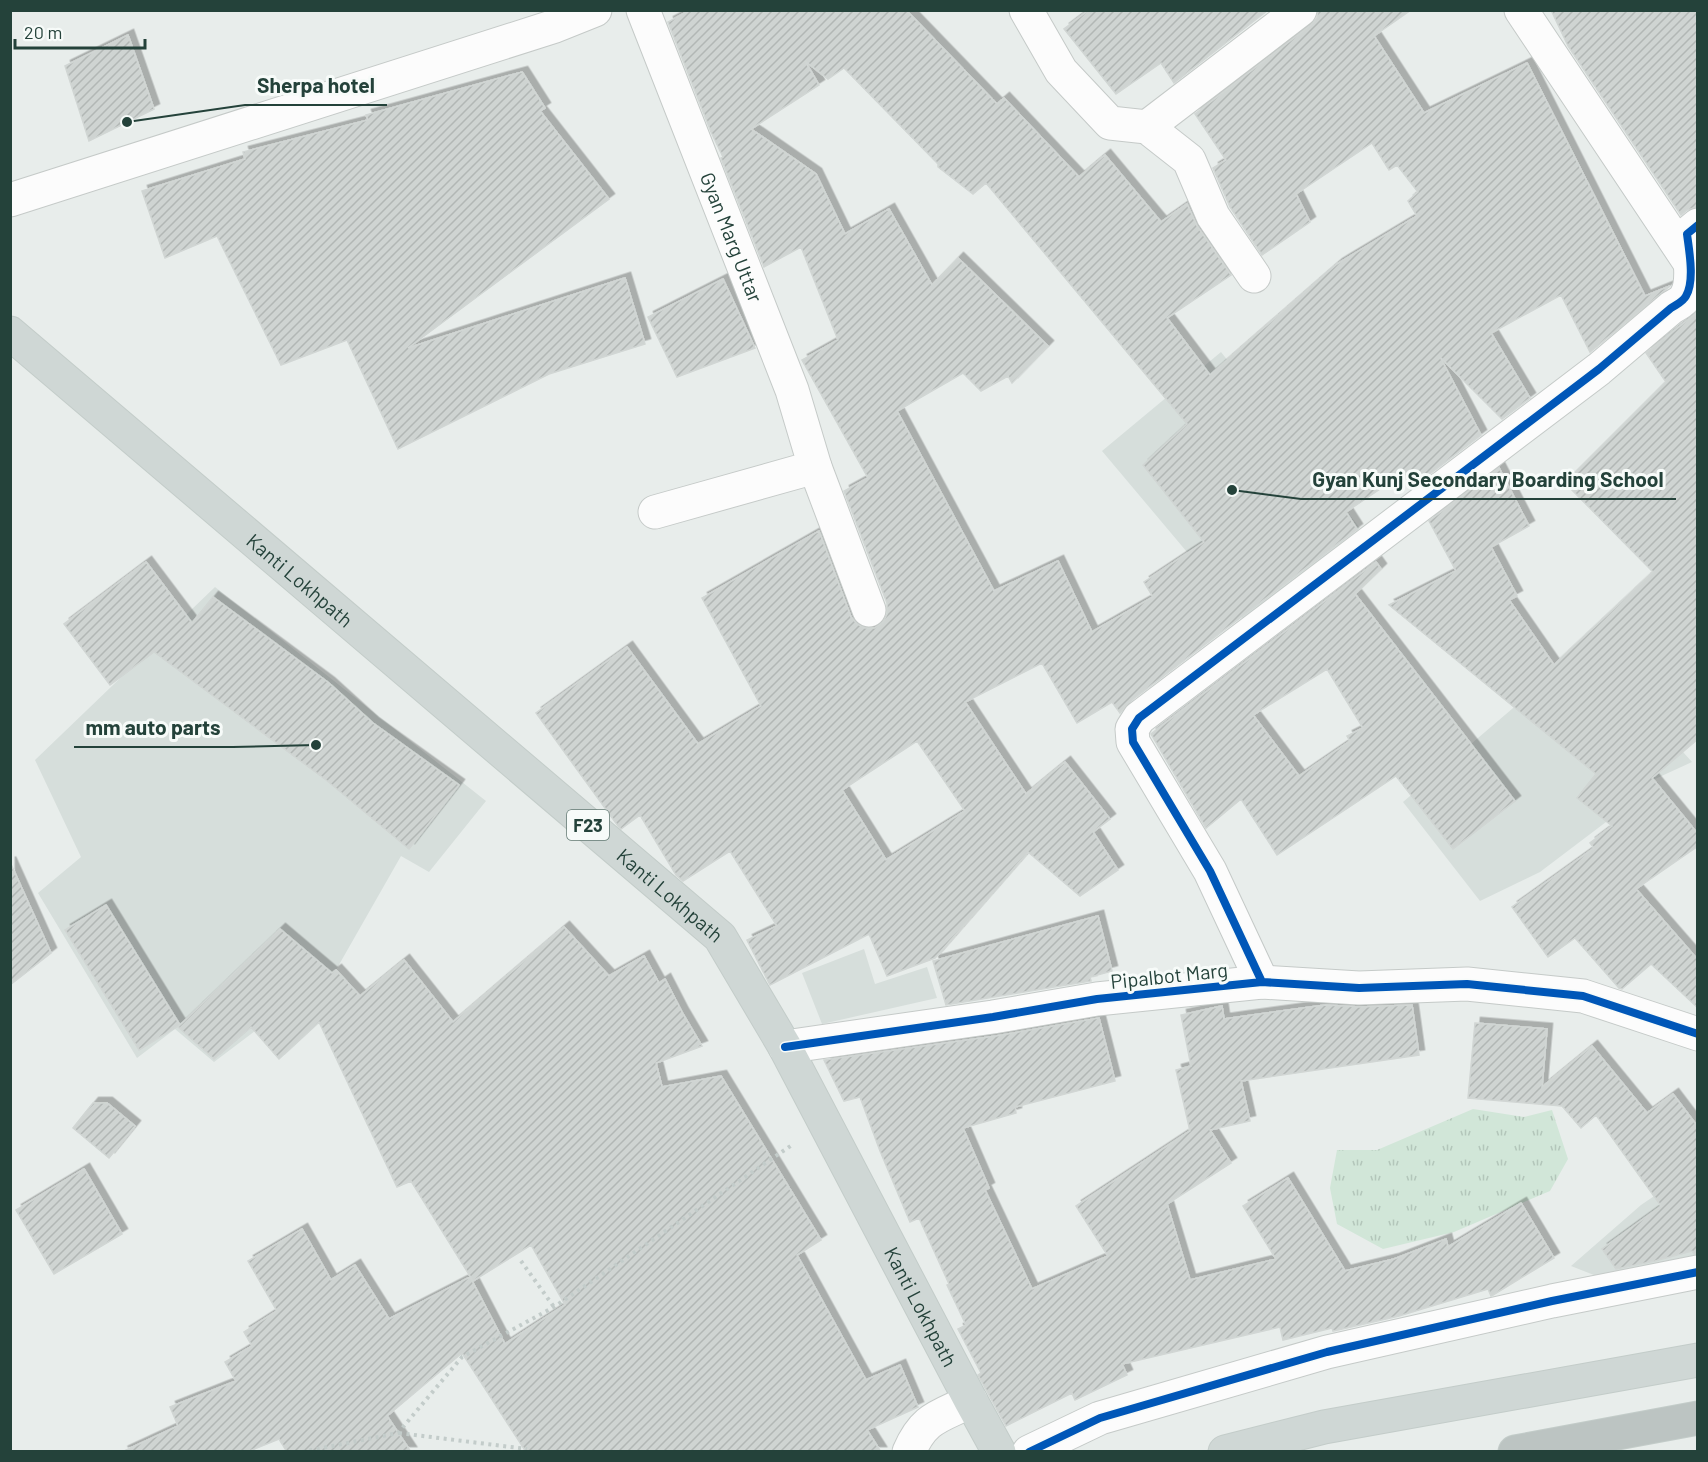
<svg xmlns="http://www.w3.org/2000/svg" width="1708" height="1462" font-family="Barlow,sans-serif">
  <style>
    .built { fill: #d6dedb }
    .park { fill: url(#park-tufts) }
    .building { fill: url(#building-hatch); stroke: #d1d6d4; stroke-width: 1.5; fill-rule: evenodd; filter: url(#shadow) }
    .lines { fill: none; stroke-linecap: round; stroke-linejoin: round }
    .minor-casing { stroke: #c5cac8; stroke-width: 35 }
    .major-casing { stroke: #c3ccc9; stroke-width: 35 }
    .highway-casing { stroke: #c3ccc9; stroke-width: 35 }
    .path { stroke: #c3ccca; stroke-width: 4; stroke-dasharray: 3 4.5; stroke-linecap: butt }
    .minor { stroke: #fcfcfc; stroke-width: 33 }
    .major { stroke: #cfd7d5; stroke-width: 33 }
    .highway { stroke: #bcc4c2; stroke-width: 33 }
    .cycleway-casing { stroke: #f7fbf9; stroke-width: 11 }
    .cycleway { stroke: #0057b8; stroke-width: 8 }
    .labels { text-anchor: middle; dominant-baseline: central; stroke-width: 6; stroke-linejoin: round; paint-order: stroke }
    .shield { fill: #f7fbf9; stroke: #637a73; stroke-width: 1.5 }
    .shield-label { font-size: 18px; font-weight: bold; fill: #24423a }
    .street-label { font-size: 20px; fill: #24423a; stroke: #f7fbf9 }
    .leader { fill: none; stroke: #24423a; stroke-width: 2 }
    .callout-dot { fill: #24423a; stroke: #f7fbf9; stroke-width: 2 }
    .callout-label { font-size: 21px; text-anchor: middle; font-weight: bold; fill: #24423a; stroke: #f7fbf9; stroke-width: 6; stroke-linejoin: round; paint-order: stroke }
  </style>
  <defs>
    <pattern id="park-tufts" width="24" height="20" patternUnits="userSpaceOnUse" patternTransform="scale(1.5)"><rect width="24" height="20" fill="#d1e6d8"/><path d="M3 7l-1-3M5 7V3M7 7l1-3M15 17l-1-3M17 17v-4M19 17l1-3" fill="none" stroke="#b3c6ba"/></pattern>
    <pattern id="building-hatch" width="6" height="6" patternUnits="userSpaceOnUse" patternTransform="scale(1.5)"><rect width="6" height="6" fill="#cfd4d2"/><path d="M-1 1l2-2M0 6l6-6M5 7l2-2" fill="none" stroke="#b2b7b5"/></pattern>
    <filter id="shadow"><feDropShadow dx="5.5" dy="-5.5" stdDeviation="0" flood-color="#0004"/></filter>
  </defs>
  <rect width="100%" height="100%" fill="#e8edeb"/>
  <!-- built -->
  <path class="built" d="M1221,352L1360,528L1245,621L1102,451Z
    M215,587L486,801L429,872L401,856L336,970L214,1062L175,1029L137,1058L38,893L81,857L35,760Z
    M1587,645L1692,762L1655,779L1606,822L1540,872L1480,901L1403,802Z
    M864,949L875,984L927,967L937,998L822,1024L802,973Z
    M1697,1167V1270L1632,1290L1571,1266L1641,1205Z"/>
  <!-- park -->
  <path class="park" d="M1473,1109L1524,1117L1552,1110L1568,1159L1550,1191L1454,1232L1383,1249L1337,1224L1330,1188L1337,1150H1377Z"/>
  <!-- building -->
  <path class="building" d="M690,10H906L997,104L1004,98L1079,177L1105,155L1161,222L1187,204L1197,226L1231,275L1167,318L1210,375L1337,264L1417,216L1408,201L1418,192L1397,165L1389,170L1372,143L1296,194L1310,222L1262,255L1230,207L1213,168L1226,160L1195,114L1311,25L1317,18L1318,10H1411L1374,36L1424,113L1527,63L1645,296L1670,286L1590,352L1561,295L1491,333L1530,398L1502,419L1440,357L1481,435L1411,488L1404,473L1346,512L1357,529L1128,703L1120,713L1112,702L1077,723L1042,663L965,702L1026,794L1065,762L1110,819L1093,832L1118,870L1080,896L1028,852L935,958L887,976L869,934L770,985L747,940L777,926L730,851L683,881L676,875L640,815L621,829L618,826L536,713L627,647L698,744L761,706L702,598L819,531L851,617L857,624L865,628H875L883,622L887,614V603L844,491L868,478L802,360L838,340L801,247L764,267L721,158L723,157L711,132L668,22ZM805,61L828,79L844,68L938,164V167L973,194L986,183L1187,424L1143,465L1204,542L1144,582L1153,597L1092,632L1058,561L994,591L897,411L963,373L981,391L1008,376L1012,383L1048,346L958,258L932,285L889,209L845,234L816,174L751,129L819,85ZM917,741L965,811L886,860L842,790Z
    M1089,10H1268L1174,83L1161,63L1116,94L1064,29Z
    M1551,10H1698V207L1687,210L1681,215L1568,46Z
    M128,35L154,109L89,141L65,66Z
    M522,72L545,108L540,111L609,199L408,348L625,278L645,344L549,374L398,449L347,340L281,365L217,236L165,258L142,191L245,159L243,152L368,120L366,115Z
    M723,279L755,348L677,377L648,317Z
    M1698,312V739L1652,778L1698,834V846L1636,889L1698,960V1008L1651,964L1622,989L1619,988L1575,938L1548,957L1512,907L1594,848L1590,843L1612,826L1577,798L1596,774L1389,605L1456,571L1429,521L1499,468L1529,526L1491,547L1517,596L1509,600L1554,665L1653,572L1565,483L1666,382L1646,353Z
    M146,562L192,623L213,597L329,683L373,723L459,785L409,849L326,780L154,652L110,685L64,624Z
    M1376,562L1381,569L1355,594L1515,801L1453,849L1396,776L1277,855L1241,799L1206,828L1151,734ZM1327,669L1363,728L1347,736L1350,741L1299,776L1253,715Z
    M10,862L51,953L10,985Z
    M106,905L180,1025L139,1050L65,930Z
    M1098,916L1112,971L1090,977L1091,981L946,1005L933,961Z
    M564,927L609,976L644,956L659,983L665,979L683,1014L702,1046L656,1063L662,1087L721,1076L821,1240L797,1255L866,1380L900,1365L918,1407L867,1430L881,1452H526L462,1353L387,1416L411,1452H287L279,1439L247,1452H122L178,1426L170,1407L236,1381L225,1362L252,1346L244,1332L277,1311L248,1261L302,1229L331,1280L355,1265L389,1319L470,1277L505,1344L565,1305L531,1245L473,1281L411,1181L397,1187L319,1022L279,1059L251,1027L214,1059L178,1027L280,929L332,973L336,970L360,996L404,960L453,1022Z
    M1325,1005L1360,1007L1412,1005L1419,1055L1241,1081L1250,1121L1210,1130L1231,1163L1167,1204L1190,1280L1276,1259L1243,1206L1288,1178L1345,1271L1394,1259L1446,1239L1448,1247L1521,1203L1554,1258L1493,1295L1491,1296L1488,1289L1399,1316L1333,1331L1332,1328L1283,1340L1280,1327L1122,1364L1127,1375L1075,1400L1072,1393L1006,1426L978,1375L981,1373L958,1329L966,1325L947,1285L949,1284L919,1218L910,1222L880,1151L860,1097L844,1101L824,1060L996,1036L1099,1018L1115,1081L1015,1107L1016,1113L963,1128L989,1188L985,1190L1032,1289L1108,1256L1076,1206L1190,1131L1176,1070L1191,1066L1181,1015L1222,1006L1224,1019Z
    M1475,1023L1547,1029L1542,1087L1592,1046L1647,1113L1673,1094L1698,1127V1254H1694L1692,1251L1655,1261L1616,1269L1602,1249L1661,1206L1596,1115L1581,1128L1562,1106L1468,1098Z
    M93,1103H107L135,1126L109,1158L73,1128Z
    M84,1169L122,1234L54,1274L16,1210Z"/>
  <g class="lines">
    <!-- minor casing -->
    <g class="minor-casing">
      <g id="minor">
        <path id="s1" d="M643,10L792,390L815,467L655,512"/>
        <path d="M1026,10L1061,71L1110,123L1147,127L1189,160L1213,216L1254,276"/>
        <path d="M1521,10L1690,263"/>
        <path d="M1147,127L1300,10"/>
        <path d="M10,200L555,26L595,10"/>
        <path d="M815,467L869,610"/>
        <path d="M1262,982L1210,871L1133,742L1132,729L1139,718L1599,369L1671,308C1677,304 1683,302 1686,296C1695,281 1689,250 1687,234L1698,225"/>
        <path d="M785,1047L993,1017L1097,999L1262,982L1359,988L1467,984L1583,996L1698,1034"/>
        <path d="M909,1452C924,1417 939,1417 971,1401"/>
        <path d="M1029,1452L1100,1418L1327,1352L1552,1301L1698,1272"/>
      </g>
    </g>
    <!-- major casing -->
    <g class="major-casing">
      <g id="major">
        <path id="s2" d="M10,333L720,937L785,1047L971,1401L999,1452"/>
        <path d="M1225,1452L1324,1427L1698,1360"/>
      </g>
    </g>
    <!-- highway casing -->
    <g class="highway-casing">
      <path id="highway" d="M1515,1452L1698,1418"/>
    </g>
    <!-- path -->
    <path class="path" d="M521,1261L554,1307
      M399,1433L527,1449
      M302,1452L398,1433L462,1357L554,1307L792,1145"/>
    <!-- minor -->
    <use href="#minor" class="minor"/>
    <!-- major -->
    <use href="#major" class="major"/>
    <!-- highway -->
    <use href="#highway" class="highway"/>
    <!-- cycleway casing -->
    <g class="cycleway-casing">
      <path id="cycleway" d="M1262,982L1210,871L1133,742L1132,729L1139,718L1599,369L1671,308C1677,304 1683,302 1686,296C1695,281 1689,250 1687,234L1698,225
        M785,1047L993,1017L1097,999L1262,982L1359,988L1467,984L1583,996L1698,1034
        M1029,1452L1100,1418L1327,1352L1552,1301L1698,1272"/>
    </g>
    <!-- cycleway -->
    <use href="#cycleway" class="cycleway"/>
  </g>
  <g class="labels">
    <!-- shield labels -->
    <rect class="shield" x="567" y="810" width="42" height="30" rx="4.5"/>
    <g class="shield-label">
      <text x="588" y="825">F23</text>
    </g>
    <!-- street labels -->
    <g class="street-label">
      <text stroke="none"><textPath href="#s1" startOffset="244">Gyan Marg Uttar</textPath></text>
      <text stroke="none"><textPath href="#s2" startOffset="381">Kanti Lokhpath</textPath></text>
      <text stroke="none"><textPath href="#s2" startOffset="867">Kanti Lokhpath</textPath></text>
      <text transform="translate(1169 975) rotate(-6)">Pipalbot Marg</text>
      <text stroke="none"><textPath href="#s2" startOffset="1353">Kanti Lokhpath</textPath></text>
    </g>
  </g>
  <!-- callouts -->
  <path class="leader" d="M127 122L245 105H387M1232 490L1301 499H1676M316 745L233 747H74"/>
  <g class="callout-dot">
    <circle cx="127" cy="122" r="6"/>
    <circle cx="1232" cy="490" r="6"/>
    <circle cx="316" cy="745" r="6"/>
  </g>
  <g class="callout-label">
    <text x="316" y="93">Sherpa hotel</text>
    <text x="1488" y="487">Gyan Kunj Secondary Boarding School</text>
    <text x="153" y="735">mm auto parts</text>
  </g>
  <!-- border -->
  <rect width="1708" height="1462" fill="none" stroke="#24423a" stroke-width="24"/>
  <!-- scale -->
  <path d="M15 39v9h130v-9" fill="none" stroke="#24423a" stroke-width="3"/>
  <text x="24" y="39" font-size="18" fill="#24423a" stroke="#f7fbf9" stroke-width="4.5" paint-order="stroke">20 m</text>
</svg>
